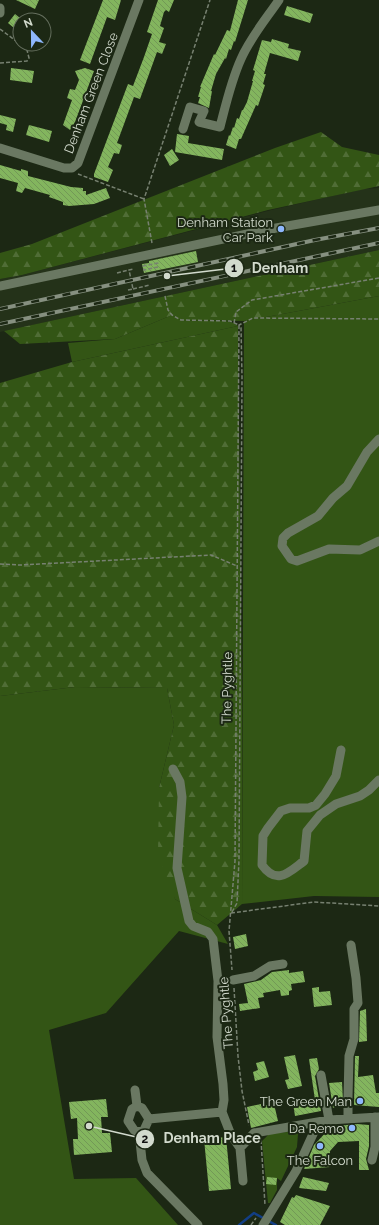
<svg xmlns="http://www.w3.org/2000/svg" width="379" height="1225" font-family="Raleway,sans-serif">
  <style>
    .built { fill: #243219 }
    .green { fill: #335515 }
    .forest { fill: url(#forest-firs) }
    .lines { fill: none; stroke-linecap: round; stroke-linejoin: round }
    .stream { stroke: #123e85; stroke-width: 2.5 }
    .building { fill: url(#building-back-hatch) }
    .path { stroke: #778171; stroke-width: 1.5; stroke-dasharray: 4 2; stroke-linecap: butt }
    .minor { stroke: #6a7862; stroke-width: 9 }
    .rail-casing { stroke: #869080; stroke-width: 4 }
    .rail { stroke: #1c2814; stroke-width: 2.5; stroke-dasharray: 8; stroke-linecap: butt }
    .poi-dot { fill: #8fb8fd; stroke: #1c2814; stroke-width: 1.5 }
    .labels { text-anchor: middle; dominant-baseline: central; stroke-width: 4; stroke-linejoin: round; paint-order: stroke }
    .street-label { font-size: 13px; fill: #d2dacd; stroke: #1c2814 }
    .poi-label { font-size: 13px; fill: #d2dacd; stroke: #1c2814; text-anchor: end }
    .leader { fill: none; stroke: #d2dacd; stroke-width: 1.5 }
    .callout-dot { fill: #d2dacd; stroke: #1c2814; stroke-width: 1.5 }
    .mark-label { font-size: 12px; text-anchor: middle; font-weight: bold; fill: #111 }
    .callout-label { font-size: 14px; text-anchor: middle; font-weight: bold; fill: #d2dacd; stroke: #1c2814; stroke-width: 4; stroke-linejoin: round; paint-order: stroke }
  </style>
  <defs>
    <pattern id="forest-firs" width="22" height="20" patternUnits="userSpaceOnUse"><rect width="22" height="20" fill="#335515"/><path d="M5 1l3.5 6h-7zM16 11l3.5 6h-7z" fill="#506d36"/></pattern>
    <pattern id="building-back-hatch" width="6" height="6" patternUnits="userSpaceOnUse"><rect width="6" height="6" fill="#83b55e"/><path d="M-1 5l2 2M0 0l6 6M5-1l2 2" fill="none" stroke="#729856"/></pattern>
  </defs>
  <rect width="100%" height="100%" fill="#1c2814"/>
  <!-- built -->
  <path class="built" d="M379,188V250L0,332V279L22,275L271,210L363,189Z"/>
  <!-- green -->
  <path class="green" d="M379,296V897L314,896L242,904L244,321Z
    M172,315L181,320L226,321L234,323L238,326L72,362L68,343L115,339Z
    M75,687L167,688L174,725L159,788L175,899L217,925L228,944L179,931L106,1013L49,1030L74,1179L136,1178L178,1225H0V696Z
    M296,1131L298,1134L297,1147L281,1181L277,1178V1190L270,1203H268L262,1141L269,1134Z"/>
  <!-- forest -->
  <path class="forest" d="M321,132L342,147L379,155V186L268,210L22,275L0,279V253L32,244L275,148Z
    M379,250V296L244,321L181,320L172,315L115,339L20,344L4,331Z
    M238,326L242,710V904L217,925L175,899L158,854L159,788L174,725L167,688L75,687L0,696V383L72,362Z"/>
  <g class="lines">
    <!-- stream -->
    <path class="stream" d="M239,1225L254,1213L276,1225"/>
  </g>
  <!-- building -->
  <path class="building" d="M16,0H39L35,9Z
    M103,0H121L115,20L107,17L90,64L80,60Z
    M158,0H174L169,12L166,10L164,12L160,26L164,28L159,42L166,44L162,54L157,52L140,99L134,97L117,143L122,145L119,154L114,153L108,167L113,170L108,182L94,177V174L128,84L133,86L144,57L152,34L147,32Z
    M238,0H248L235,42L234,41L231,50L229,49L226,59L225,58L216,74L211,91H212L209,108L198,103L200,97H198L201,87H200L214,54L215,55L227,30L230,31Z
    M287,6L313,14L310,23L284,15Z
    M15,14L20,18V33L8,23Z
    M272,39L289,44L288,48L301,51L298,61L270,53L264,74H266L263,84L265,85L258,106L256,105L241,139H239L236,149L226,145L229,135L230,136L233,127L234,128L237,118L239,119L242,110H243L247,102L253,81H252L255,71L253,70L262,40L271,42Z
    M11,68L34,71L32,83L10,80Z
    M85,68L94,71L75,122L70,130L63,125L72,100L67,98L70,89L75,90L79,80L75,71Z
    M0,115L16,119L13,132L6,130L7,125L0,123Z
    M29,125L52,131L49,142L26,135Z
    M177,134L189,136L188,143L224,149L222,160L175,152Z
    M172,149L179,160L170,166L164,155Z
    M0,165L21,171V169L28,171V176L71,187L83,188V191H86V195L106,188L110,198L94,204L69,206L63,205V202L49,197L50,195L25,188L22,193L16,191L18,183L0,178Z
    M196,251L198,262L144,273L142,264L149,263V261Z
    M246,934L248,946L235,949L233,937Z
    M289,970V973L303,971L305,982L291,984L292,990L289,991V995L281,996L280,990L263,993L264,997L258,998L260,1008L240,1011L239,1004L248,1003L244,984L261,980L272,972Z
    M319,987V992L330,991L332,1005L314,1007L312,988Z
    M366,1009L367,1041L359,1042L360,1011Z
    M295,1055L302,1086L288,1089L285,1080L289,1079L284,1057Z
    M355,1056H359L358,1077L373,1075L376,1093H379V1107L354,1105Z
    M317,1058L319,1069L315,1076L321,1111L295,1116L293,1103L315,1100L309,1059Z
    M264,1061L269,1077L255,1081L253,1072L258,1070L256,1063Z
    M342,1082L343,1101L342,1105H336V1107L333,1108L329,1083Z
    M106,1099L108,1117H101L102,1133H110L112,1152L74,1155L73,1139H78L77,1118L71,1119L69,1102Z
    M261,1104V1106L274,1104L278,1121L251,1128L247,1107Z
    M357,1124L369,1125V1146L366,1159L369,1170H359V1141L338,1142L330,1151V1167L304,1169L314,1145L330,1128L337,1126Z
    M226,1137L231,1189L209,1191L204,1139Z
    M267,1177L277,1178L276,1185L266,1184Z
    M303,1177L329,1183L326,1191L299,1188Z
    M296,1195L330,1206L320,1225H285L280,1222L292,1197L294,1198Z"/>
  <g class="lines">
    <!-- path -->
    <path class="path" d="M0,29L20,44
      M0,63L27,61L29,58L27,50L20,44
      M78,174L144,199
      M152,243L144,199L210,0
      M158,267L144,270L143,266L158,263V262
      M117,273L129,270
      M133,289L150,285
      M128,290L133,289L129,270L134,269
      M165,296L168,310L172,315L181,320L230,321L239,325L235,861L229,931L232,970
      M234,323L236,312L252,300L379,278
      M0,564L20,565L211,555L237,566
      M232,912L237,903L239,860L242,377L241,327L239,325L253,318L379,319
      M231,913L314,902L379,906
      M234,988L238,1056L242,1091L249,1125
      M261,1140L265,1205
      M251,1225L256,1218"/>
    <!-- minor -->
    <path class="minor" d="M0,8V13
      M183,129L190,107L204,111L199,122L220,127C226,104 231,81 241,59C250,38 266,19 279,0
      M0,148L64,168H72L78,163L139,0
      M0,286L276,228L379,210
      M379,439L367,452L347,486L333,498L318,516L288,533L283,538L282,546L291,559L297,561L329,549L360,550L379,541
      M341,750L336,776L325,794L316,805L309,808H290L281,811L268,828L263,836L262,865C277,886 289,872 304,861L307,831L320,815L336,804L360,796L369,790L379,780
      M173,769L180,782L182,797L177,868L189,921L193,926L208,932L213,939L218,981L217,1037L223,1084L224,1100L222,1112L231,1135L240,1148
      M233,980L254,976L270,966L283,964
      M321,1075L329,1120
      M135,1090L137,1106
      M348,1098L349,1056L354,1039V1009L358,1003L356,978L351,945
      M348,1105V1119
      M149,1119L142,1108L137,1106L132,1109L128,1121L134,1130L139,1132L144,1130L149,1119L222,1112
      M139,1132L142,1160L147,1173L198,1225
      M372,1160L375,1147V1117
      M243,1181L240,1148L254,1133L329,1120L379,1117
      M263,1225L296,1171L318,1123"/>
    <!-- rail casing -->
    <g class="rail-casing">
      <path id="rail" d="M0,309L315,240L379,228
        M0,324L379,243"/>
    </g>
    <!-- rail -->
    <use href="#rail" class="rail"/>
  </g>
  <!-- markers -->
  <g class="poi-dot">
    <circle cx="281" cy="229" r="4"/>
    <circle cx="360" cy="1101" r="4"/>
    <circle cx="352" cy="1128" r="4"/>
    <circle cx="320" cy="1146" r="4"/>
  </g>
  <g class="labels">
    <!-- street labels -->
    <g class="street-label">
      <text transform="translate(91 93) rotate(-69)">Denham Green Close</text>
      <text transform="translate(227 688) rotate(-89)">The Pyghtle</text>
      <text transform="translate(226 1013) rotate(-94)">The Pyghtle</text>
    </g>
    <!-- poi labels -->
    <g class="poi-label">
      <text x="273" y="222">Denham Station<tspan x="273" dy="15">Car Park</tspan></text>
      <text x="352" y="1101">The Green Man</text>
      <text x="344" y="1128">Da Remo</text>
      <text x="320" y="1160" text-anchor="middle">The Falcon</text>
    </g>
  </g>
  <!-- callouts -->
  <path class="leader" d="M167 276L234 268M89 1126L145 1139"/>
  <g class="callout-dot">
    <circle cx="167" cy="276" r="4"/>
    <circle cx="89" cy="1126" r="4"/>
    <circle cx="234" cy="268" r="10"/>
    <circle cx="145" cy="1139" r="10"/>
  </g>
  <g class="mark-label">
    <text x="234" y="272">1</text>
    <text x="145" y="1143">2</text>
  </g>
  <g class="callout-label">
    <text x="280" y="273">Denham</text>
    <text x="212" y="1143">Denham Place</text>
  </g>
  <!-- north arrow -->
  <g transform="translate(32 32) rotate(338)"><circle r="19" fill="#1c2814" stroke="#656f5e"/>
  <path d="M0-3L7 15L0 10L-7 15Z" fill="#8fb8fd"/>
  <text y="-6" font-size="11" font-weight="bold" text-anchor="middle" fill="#d2dacd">N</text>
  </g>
</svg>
